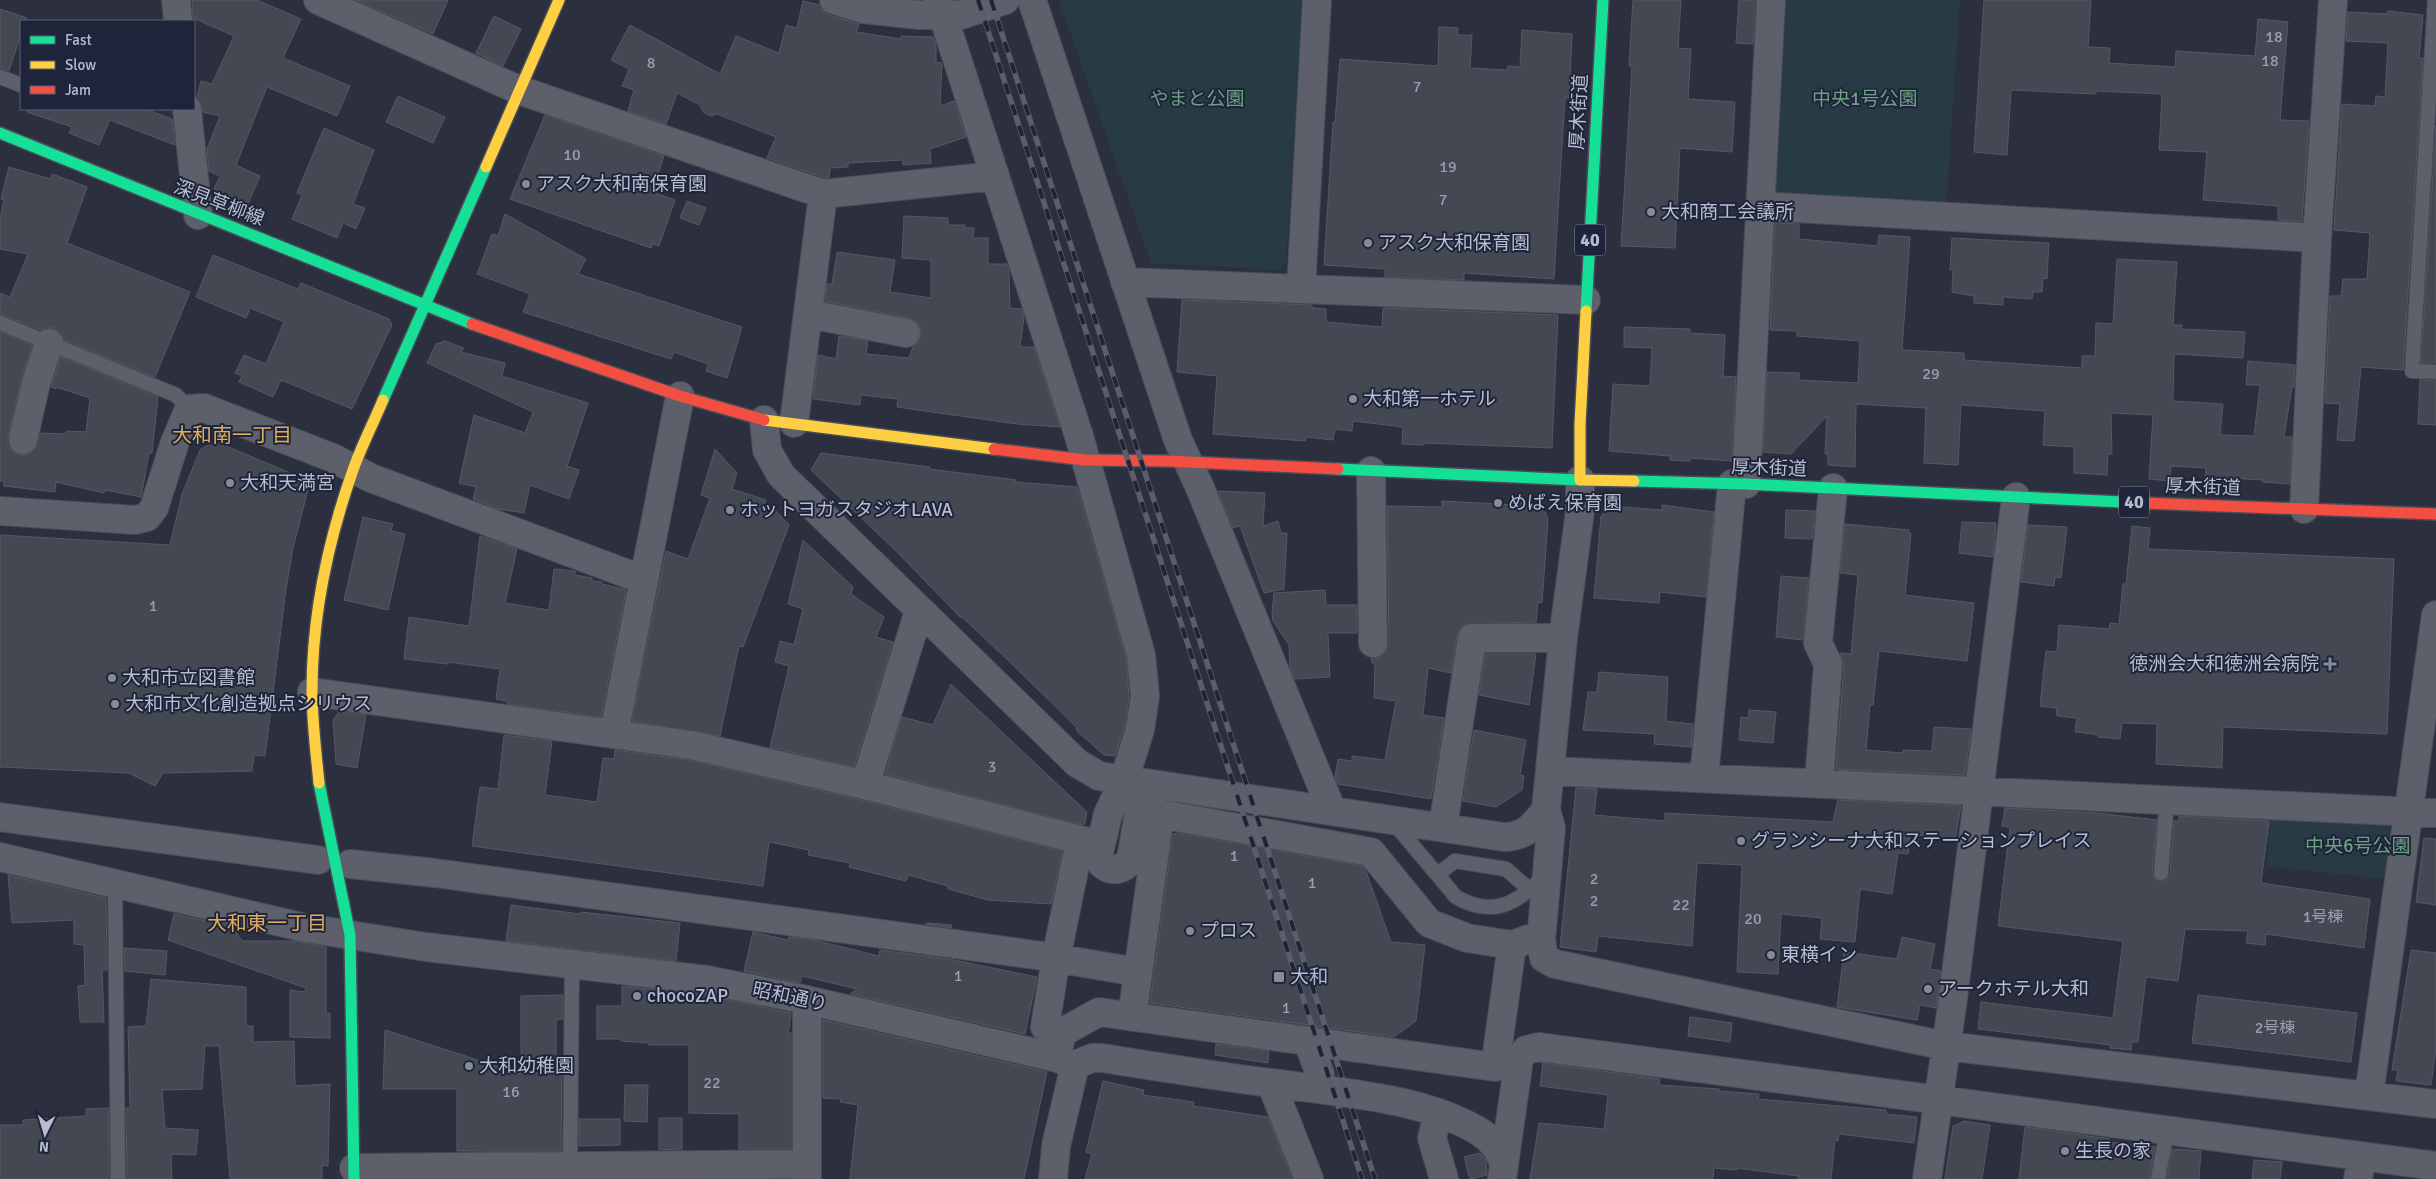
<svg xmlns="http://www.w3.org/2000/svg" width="2436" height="1179" font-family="Signika,'Noto Sans JP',sans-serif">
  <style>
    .green { fill: #283b45 }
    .building { fill: #444853; stroke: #545965 }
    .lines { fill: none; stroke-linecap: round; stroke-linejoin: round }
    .lane-casing { stroke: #494c57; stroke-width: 16 }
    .street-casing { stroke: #494c57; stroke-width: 30 }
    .fast-casing { stroke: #494c57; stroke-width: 14 }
    .slow-casing { stroke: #494c57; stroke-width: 14 }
    .jam-casing { stroke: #494c57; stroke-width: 14 }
    .lane { stroke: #5d606a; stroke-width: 14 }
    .street { stroke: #5d606a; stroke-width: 28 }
    .fast { stroke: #16e098; stroke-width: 11 }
    .slow { stroke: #ffcf43; stroke-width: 11 }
    .jam { stroke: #f24e42; stroke-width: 11 }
    .rail-casing { stroke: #5b5e69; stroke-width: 5.5 }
    .rail { stroke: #1e253a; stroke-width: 4; stroke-dasharray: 11; stroke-linecap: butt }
    .poi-dot { fill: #868b9c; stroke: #1e253a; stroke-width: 2 }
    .labels { text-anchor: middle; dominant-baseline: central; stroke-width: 4; stroke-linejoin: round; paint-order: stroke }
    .number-label { font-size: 16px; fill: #9a9faf }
    .shield { fill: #1e253a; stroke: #898fa2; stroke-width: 1 }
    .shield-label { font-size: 18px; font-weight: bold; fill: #b7bcce }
    .park-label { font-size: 19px; fill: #6ca181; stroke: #1e253a }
    .street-label { font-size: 19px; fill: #b7bcce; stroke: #1e253a }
    .poi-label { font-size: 19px; fill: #b7bcce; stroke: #1e253a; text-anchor: start }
    .neighbourhood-label { font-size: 20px; fill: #dfac61; stroke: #1e253a }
  </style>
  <rect width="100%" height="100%" fill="#2c303e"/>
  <!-- green -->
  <path class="green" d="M1059,0H1303L1286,263L1277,270L1151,263Z
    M1784,0H1960L1946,209L1771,197Z
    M2270,811L2391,817L2386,879L2267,866Z"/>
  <!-- building -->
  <path class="building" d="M192,0H257L301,19L283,58L350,86L337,116L267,87L236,165L260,176L248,204L214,189L220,176L209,171L207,149L220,116L203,112L200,100L197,97L201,81L212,84L234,36L193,18Z
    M356,0H448L433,34Z
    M1633,0H1681L1678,48L1691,49L1688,99L1735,102L1732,152L1680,148L1675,248L1621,246L1632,66H1629Z
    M1739,0H1755L1753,44L1736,43Z
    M1984,0H2091L2088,47L2110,48L2109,63L2175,67L2176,51L2255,56L2258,19L2288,22L2280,120L2309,121L2302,222L2278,220V206L2203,200L2207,152L2159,150L2162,94L2096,91V94L2011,90L2007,155L1974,152Z
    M803,1L820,5L823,11L829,15L859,24L856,32L901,39V36L933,37L936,45V62L942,63L940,106L954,101L966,137L930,149L931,163L903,165V160L848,163V167L830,168L829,178H825L767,158L776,137L717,114L711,116L703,112L700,105L677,93L666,124L628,111L634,90L622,86L629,69L611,60L630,25L720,74L736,36L779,53L786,25L797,28Z
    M0,9L27,18L25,21H21V34L9,71L0,68Z
    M2388,11L2423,15L2419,58H2423L2403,370L2361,367L2354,441L2337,440L2340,404L2325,403L2330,296H2341L2343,279H2367L2370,233L2334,230L2342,104L2375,106L2376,96L2385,97L2388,43L2346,41L2348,12L2388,14Z
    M494,16L521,29L503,66L476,53Z
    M1439,27L1458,28L1457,35H1472L1470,68L1507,70L1508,66L1520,67L1522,30L1572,34L1569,98H1565L1563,128L1554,279L1464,273V280L1385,277V269L1324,265L1333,122H1335L1340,59L1438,66Z
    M398,96L445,117L433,143L386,122Z
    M28,109H145L172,119L175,145L110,120L99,145L69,133L72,127L27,112Z
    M545,115L664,156L652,192L675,200L659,246L653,244L651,248L510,199Z
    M2436,125V363H2421Z
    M324,128L374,150L353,204L365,208L356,229L343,223L337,238L292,219L302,195L297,193Z
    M9,167L51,179L52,174L87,187L67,243L190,292L155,377L64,340L61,333L54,328H46L41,330L0,314V293L10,297L28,254L0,249V220L4,199H1Z
    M687,201L706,208L699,225L680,218Z
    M505,214L586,259L578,274L742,327L727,378L706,371L708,364L674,352L671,359L523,312L530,294L477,274L492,234L498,236Z
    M904,216L948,218V225H965V228H974L973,238H988V264H1007L1009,271L1010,308L1022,309L1024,317L1020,347H1034L1060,427L1017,424L897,407L898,399L861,395L860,405L813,399L818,355L836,359L839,336L868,341L866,354L909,358L913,347L918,343L921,336V328L916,321L909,318L825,301L827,284H832L837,252L895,260L890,292L931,298V260L902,258Z
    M1775,223L1799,224V239L1878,246L1879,235L1910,237L1902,350L1964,353V360L2082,368V356H2095L2096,323L2113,324L2117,259L2177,262L2173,325H2182L2181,329L2245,332L2243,358L2174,354L2173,401L2223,404L2220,435L2254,436L2260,385H2246L2248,361L2295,365L2294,387H2292L2284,437H2292L2290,484L2263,482V480L2226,478L2225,483L2205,481L2206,468L2171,466L2170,481L2149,479L2153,415L2111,413L2112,454H2108L2107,475L2074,473V447L2043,445L2045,411L1961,405L1958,465L1924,463L1926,408L1856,404L1855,467L1828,465V454H1825L1827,416L1791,454L1763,452L1767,372L1799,373V380L1858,383L1860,341L1797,336V331L1770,330Z
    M1952,238L2049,243L2047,279L2043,278L2042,292H2033L2032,299L2003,297V305L1974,303V296L1952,292L1953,270H1950Z
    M213,255L298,289L301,283L389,319L392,325L352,409L281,380L273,397L239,382L242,376L235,373L244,355L266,364L284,322L250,308L246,318L196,297Z
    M1182,300L1312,305V308L1326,309V322L1382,327L1383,308L1558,315L1552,448L1424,443V445L1402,444L1403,427L1353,421L1352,431L1335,429L1333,440L1306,437L1305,441L1213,434L1217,376L1177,372Z
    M1624,327L1690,329V333L1725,335L1723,376L1736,377L1732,461L1690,458V461L1670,460V456L1609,451L1613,384L1650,386L1652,348L1624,347Z
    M0,332L32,345L21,380L8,437V445L13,452L19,455H27L34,451L41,433L64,434L67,431L86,432L90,398L56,387V389L51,387L61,357L158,397L152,453H149L141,497L105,490L104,493L56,482L55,492L4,486V481H0Z
    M445,341L464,348L461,352L505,363L502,376L588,403L567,466L579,470L569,499L530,485L524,513L498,509L473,499L476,487L459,483L474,415L525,433L533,412L427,363L436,344Z
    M2420,380L2436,381V425L2418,424Z
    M219,443L300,477L306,483L308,490L293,548L286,589L265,756L254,755L252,771L163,773L155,786L129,773L0,767V535L170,545L182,494L200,450L206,446Z
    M715,449L737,473L732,489L766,500L764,505L773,508L789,525L743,647L739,646L720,736L632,721L666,551L688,559L710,498L701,495Z
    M821,453L930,467L929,469L1016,480L1015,482L1077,487L1126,658L1129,696L1125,726L1115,756L1104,755L1076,730L1077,728L1013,665L961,616V618L897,552L811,470Z
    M1218,491L1265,493L1263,526L1278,521L1281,533H1287L1284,589L1264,593L1240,526L1233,528Z
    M1442,501L1517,505V502L1536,504L1546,513L1548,520L1542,603L1538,602L1536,622L1465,624L1460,629L1457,635L1451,673L1428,668L1423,715L1444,718L1431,799L1338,784L1335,777L1338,759L1352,761V756L1385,760L1396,701L1374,698L1375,663H1372L1371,658L1381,657L1386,651L1389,643L1387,506L1442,507Z
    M1662,505L1714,512L1706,597L1660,592L1659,603L1594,598L1601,516L1611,506L1662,510Z
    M1786,510L1815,511L1812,539L1785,538Z
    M363,517L393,524L391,531L405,534L388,610L344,600Z
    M1962,522L1996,523L1993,557L1959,553Z
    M1845,524L1909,530L1908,533H1911L1905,595L1974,603L1967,661L1879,651L1873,705H1870L1866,750L1903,753V750L1932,751L1934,727L1971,729L1965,775L1836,769L1844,665L1840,653L1851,654L1858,575L1840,573Z
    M2028,525L2067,527L2061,578L2055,577L2054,586L2021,582Z
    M2132,526L2150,528L2148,549L2394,559L2387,734L2223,727L2222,768L2156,764L2157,724L2122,723L2120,739L2098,737L2099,735L2093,734L2075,732L2077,718L2057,716L2056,708L2040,706L2046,651L2057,652L2059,625L2109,629L2110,623L2119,624L2123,584H2126Z
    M480,536L517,549L505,603L549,610L554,569L575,571V575L592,578V581L602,582V584L626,590L601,717L507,704V701L496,699L500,669L448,662V664L404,659L409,617L469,626Z
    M803,540L853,587L851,594L884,617L876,637L893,642L854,767L770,747L789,666L775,662L780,641L794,645L803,609L788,604Z
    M1781,576L1809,578L1803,640L1776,637Z
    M1325,590L1326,605H1357V633H1328L1330,677L1295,679L1290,667L1289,645L1273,621L1272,613L1274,593Z
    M1485,654H1536L1529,705L1479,695Z
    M1599,672L1668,677L1666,721L1693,724L1691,747L1654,744L1655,734L1583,730L1588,692H1597Z
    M951,684L1087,812L1085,823L1083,825L885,774L902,717L933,725Z
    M1749,710L1776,712L1773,743L1739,740L1741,717L1748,718Z
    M339,712L366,715L357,768L336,764L333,720Z
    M1474,730L1526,740L1520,775L1524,776L1522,790L1496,807L1463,801Z
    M504,735L552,741L545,795L597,802L603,758L614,759L615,750L688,760L861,800L1062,851L1051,904L988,900L948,889V886L908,875L906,881L849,867L850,863L808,855L809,850L769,842L763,886L472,846L480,787L498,789Z
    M1576,788L1597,789L1594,815L1665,821V813L1833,822L1838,800L1961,806L1955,840L1910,834L1908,854L1898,853L1892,894L1860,889L1855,942L1820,939L1822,918L1781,914L1778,974L1737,972L1742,865L1697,863L1692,946L1598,936L1596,952L1560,947Z
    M2005,808L2097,813L2157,820L2152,873L2156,880L2161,882L2165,881L2170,874L2174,821H2179V816L2269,821L2261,883L2370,899L2364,948L2266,934L2265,945L2246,943L2248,931L2185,929L2178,981L2146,977L2138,1042H2132L2131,1050L2110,1048V1045L1978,1029L1981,1002L2113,1018L2123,941L1998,926L2010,827L2002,826Z
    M1178,833L1363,866L1366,871L1391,942L1425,945L1416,1021L1394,1037L1150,1003L1173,834Z
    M2424,838L2436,839V905L2416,902Z
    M8,875L106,898L107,970H102L104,1022H80L78,986L85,985L84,945L74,944V920L12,923Z
    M511,905L580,914L581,912L680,923L676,961L506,941Z
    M174,914L233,927L242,941H294L326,947V1014L330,1013V1038L290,1037V990L305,992L306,988L168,940Z
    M926,923L952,925L951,928L926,924Z
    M753,932L788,940L789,937L814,940L879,956L880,950L949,959L1037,977L1025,1034L850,994L857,989L802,976L800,983L744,971Z
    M1902,937L1935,944L1930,969L1941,971L1936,1008L1920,1005L1917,1020L1837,1007L1844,952L1897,959Z
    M124,948L167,951L165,975L125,971Z
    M2411,950L2436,953V1048L2431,1085L2396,1081L2398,1070H2392Z
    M151,979L246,987V1026H253V1042L294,1041L295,1086L330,1084L328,1166L322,1165V1179H230L219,1046H205L202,1089L162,1090L165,1128L198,1130L196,1155L171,1154L172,1179H127L126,1108H130L128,1027L146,1026Z
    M622,986L705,995L791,1013L788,1035L791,1032V1149H739V1114L689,1113V1045H649V1043L621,1041V1039H597V1006H622Z
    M563,995V1019L556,1020V1063H562L561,1151H457V1089H383L385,1030L521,1074V996Z
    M2198,995L2357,1013L2351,1062L2192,1043Z
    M1690,1017L1732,1023L1730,1042L1688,1036Z
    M823,1020L1047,1072L1024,1179H850L858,1105L840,1102L841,1099L823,1098Z
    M1216,1044L1269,1051L1268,1063L1215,1055Z
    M1543,1063L1660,1079L1659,1085L1719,1089V1091L1759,1094L1758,1099L1886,1110V1114L1917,1117L1914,1143L1839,1134L1838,1141L1835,1140L1831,1179H1798V1176L1737,1168V1170L1714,1168L1713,1179H1530L1539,1123L1604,1129L1608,1095L1540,1086Z
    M1103,1081L1144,1090L1143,1095L1194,1102L1193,1106L1268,1117L1292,1179H1085L1092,1154L1086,1152Z
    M625,1085H648L647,1122L624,1121Z
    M109,1108V1179H0V1125H23V1120L86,1116V1109Z
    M659,1118H682V1149L659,1150Z
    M579,1119H620V1145L579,1146Z
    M1964,1121L1990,1125L1982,1179H1945L1953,1126Z
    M2025,1127L2110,1139V1142L2155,1147L2149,1179H2019Z
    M2172,1149L2201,1151L2199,1179H2167Z
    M1480,1153L1486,1160L1487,1175L1470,1179L1464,1157Z
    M2254,1160L2282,1162L2280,1179H2252Z"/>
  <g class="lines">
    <!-- lane casing -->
    <g class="lane-casing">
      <path id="lane" d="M2435,0L2412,371L2436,372
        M0,77L21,85
        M0,323L176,395L189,409
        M1393,822L1456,897C1493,918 1517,904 1544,876
        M2161,873L2167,800
        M1438,874L1455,861L1506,869L1530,890
        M115,885L118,1179
        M570,1167L572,965
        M2158,1179L2167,1130"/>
    </g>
    <!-- street casing -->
    <g class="street-casing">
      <path id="street" d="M176,0L178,21
        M318,0L519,90L823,194L995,176
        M834,0L863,9L919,15H961L1005,0
        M938,0L1079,436L1141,655L1145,696L1140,730L1124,780L1108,814L1098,857C1104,873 1123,873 1131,859L1144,783
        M1032,0L1178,440L1200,488L1332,811
        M187,109L198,215
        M1760,206L2317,238
        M1125,282L1586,300
        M1301,289L1317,0
        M809,314L906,333
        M764,420L767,450L781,475L1077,763L1099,776L1504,837C1525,837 1533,826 1546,810
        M794,423L823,194
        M23,440L36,383L49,343
        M1371,471L1373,643
        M1580,480V511L1563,638L1546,810L1551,828L1541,940L1544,958L1555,964L1946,1046L2436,1104
        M1746,484L1771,0
        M2304,509L2317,238L2333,0
        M0,511L135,520L147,517L154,508L175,442L189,409L204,408L333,458L371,478L644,580
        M312,692L691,745L865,785L1100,845
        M614,733L680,396
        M1550,771L2436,813
        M1704,777L1732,484
        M1819,783L1828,664L1818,643L1833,488
        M865,785L919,611
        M1150,806L1160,814L1371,852L1429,923L1467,938L1512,945L1529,939
        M0,817L318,860
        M1443,827L1472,638H1563
        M0,857L306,928L426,947L707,980L807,1000L1057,1058L1075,1065
        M350,864L435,873L1043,956L1137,972
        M807,1000V1179
        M1132,1017L1160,814
        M1063,1032L1045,1027L1056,958L1078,851
        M1308,1042L1320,1074
        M1058,1048L1063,1032L1099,1012L1495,1067L1512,945
        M1075,1065L1092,1058H1102C1159,1067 1215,1076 1271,1083C1336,1092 1423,1097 1480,1132C1492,1140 1500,1150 1504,1164
        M1271,1083L1309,1179
        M2369,1095L2436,615
        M1438,1113L1432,1138L1444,1179
        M354,1168L807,1164
        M1053,1179L1056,1146L1075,1065
        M1502,1179L1519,1059L1526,1050L1539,1047L2436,1166
        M1927,1179L1952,1006L2016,497
        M2358,1179L2362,1156"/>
    </g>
    <!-- fast casing -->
    <g class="fast-casing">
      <path id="fast" d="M0,133L472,324
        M1586,311L1603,0
        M383,400L486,167
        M1338,469L1580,480
        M1634,481L1746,484L2144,503
        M319,783L350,935L354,1179"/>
    </g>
    <!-- slow casing -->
    <g class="slow-casing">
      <path id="slow" d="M486,167L559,0
        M1586,311L1580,424V480L1634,481
        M764,420L994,449
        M319,783C316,752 312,721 312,691C312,616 328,541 353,470C361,447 373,424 383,400"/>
    </g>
    <!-- jam casing -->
    <g class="jam-casing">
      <path id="jam" d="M472,324L680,396L764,420
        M994,449L1085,460L1167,461L1338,469
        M2144,503L2436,514"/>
    </g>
    <!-- lane -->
    <use href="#lane" class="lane"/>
    <!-- street -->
    <use href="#street" class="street"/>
    <!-- fast -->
    <use href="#fast" class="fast"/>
    <!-- slow -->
    <use href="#slow" class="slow"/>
    <!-- jam -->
    <use href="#jam" class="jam"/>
    <!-- rail casing -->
    <g class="rail-casing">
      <path id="rail" d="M978,0L1362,1179
        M991,0L1375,1179"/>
    </g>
    <!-- rail -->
    <use href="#rail" class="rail"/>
  </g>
  <!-- markers -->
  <g class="poi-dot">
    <circle cx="526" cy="184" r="5"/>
    <circle cx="1651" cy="212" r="5"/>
    <circle cx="1368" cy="243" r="5"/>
    <circle cx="1353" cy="399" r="5"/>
    <circle cx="230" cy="483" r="5"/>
    <circle cx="1498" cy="503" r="5"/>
    <circle cx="730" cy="510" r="5"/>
    <path d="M2327.5 656.5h5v5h5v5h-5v5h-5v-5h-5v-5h5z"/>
    <circle cx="112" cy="678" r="5"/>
    <circle cx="115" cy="704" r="5"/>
    <circle cx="1741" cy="841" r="5"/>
    <circle cx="1190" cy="931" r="5"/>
    <circle cx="1771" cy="955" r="5"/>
    <rect x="1273" y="971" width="12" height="12" rx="2.5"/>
    <circle cx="1928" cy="989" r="5"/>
    <circle cx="637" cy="996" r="5"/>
    <circle cx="469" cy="1066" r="5"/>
    <circle cx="2065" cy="1151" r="5"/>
  </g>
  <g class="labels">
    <!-- number labels -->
    <g class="number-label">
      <text x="2274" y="37">18</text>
      <text x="2270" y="61">18</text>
      <text x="651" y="63">8</text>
      <text x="1417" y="87">7</text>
      <text x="572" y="155">10</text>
      <text x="1448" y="167">19</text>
      <text x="1443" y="200">7</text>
      <text x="1931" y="374">29</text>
      <text x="153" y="606">1</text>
      <text x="992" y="767">3</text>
      <text x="1234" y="856">1</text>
      <text x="1594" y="879">2</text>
      <text x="1312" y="883">1</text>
      <text x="1594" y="901">2</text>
      <text x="1681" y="905">22</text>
      <text x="2323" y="917">1号棟</text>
      <text x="1753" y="919">20</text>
      <text x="958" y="976">1</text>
      <text x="1286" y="1008">1</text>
      <text x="2275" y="1028">2号棟</text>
      <text x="712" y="1083">22</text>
      <text x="511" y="1092">16</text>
    </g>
    <!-- shield labels -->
    <g class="shield">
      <rect x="1575" y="224.5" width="30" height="31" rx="4"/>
      <rect x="2119" y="486.5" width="30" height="31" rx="4"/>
    </g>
    <g class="shield-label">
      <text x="1590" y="240">40</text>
      <text x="2134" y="502">40</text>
    </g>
    <!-- park labels -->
    <g class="park-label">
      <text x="1197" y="99">やまと公園</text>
      <text x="1865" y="99">中央1号公園</text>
      <text x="2358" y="846">中央6号公園</text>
    </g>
    <!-- street labels -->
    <g class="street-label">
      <text transform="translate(1579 112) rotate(-87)">厚木街道</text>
      <text transform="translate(219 203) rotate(21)">深見草柳線</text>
      <text transform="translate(1769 468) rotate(2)">厚木街道</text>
      <text transform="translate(2203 487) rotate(2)">厚木街道</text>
      <text transform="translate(790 997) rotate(12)">昭和通り</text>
    </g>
    <!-- poi labels -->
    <g class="poi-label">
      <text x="536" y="184">アスク大和南保育園</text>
      <text x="1661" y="212">大和商工会議所</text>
      <text x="1378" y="243">アスク大和保育園</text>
      <text x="1363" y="399">大和第一ホテル</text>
      <text x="240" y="483">大和天満宮</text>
      <text x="1508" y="503">めばえ保育園</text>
      <text x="740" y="510">ホットヨガスタジオLAVA</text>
      <text x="2319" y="664" text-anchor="end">徳洲会大和徳洲会病院</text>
      <text x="122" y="678">大和市立図書館</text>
      <text x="125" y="704">大和市文化創造拠点シリウス</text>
      <text x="1751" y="841">グランシーナ大和ステーションプレイス</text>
      <text x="1200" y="931">プロス</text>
      <text x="1781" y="955">東横イン</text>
      <text x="1290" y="977">大和</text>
      <text x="1938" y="989">アークホテル大和</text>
      <text x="647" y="996">chocoZAP</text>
      <text x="479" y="1066">大和幼稚園</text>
      <text x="2075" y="1151">生長の家</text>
    </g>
    <!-- neighbourhood labels -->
    <g class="neighbourhood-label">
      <text x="232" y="435">大和南一丁目</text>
      <text x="267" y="923">大和東一丁目</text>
    </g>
  </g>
  <!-- legend -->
  <rect x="20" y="20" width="175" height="90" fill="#1e253a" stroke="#5b6175"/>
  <rect x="30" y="36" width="25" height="8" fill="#16e098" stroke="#5b6175"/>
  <text x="65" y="45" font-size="15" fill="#b7bcce">Fast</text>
  <rect x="30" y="61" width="25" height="8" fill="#ffcf43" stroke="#5b6175"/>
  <text x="65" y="70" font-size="15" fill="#b7bcce">Slow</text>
  <rect x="30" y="86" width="25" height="8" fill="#f24e42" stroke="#5b6175"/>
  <text x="65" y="95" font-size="15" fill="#b7bcce">Jam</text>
  <!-- north arrow -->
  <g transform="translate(45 1134) rotate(185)" stroke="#1e253a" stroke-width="4" paint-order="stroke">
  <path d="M0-4L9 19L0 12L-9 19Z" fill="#b7bcce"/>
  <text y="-8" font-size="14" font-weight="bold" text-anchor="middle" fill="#b7bcce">N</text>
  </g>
</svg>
